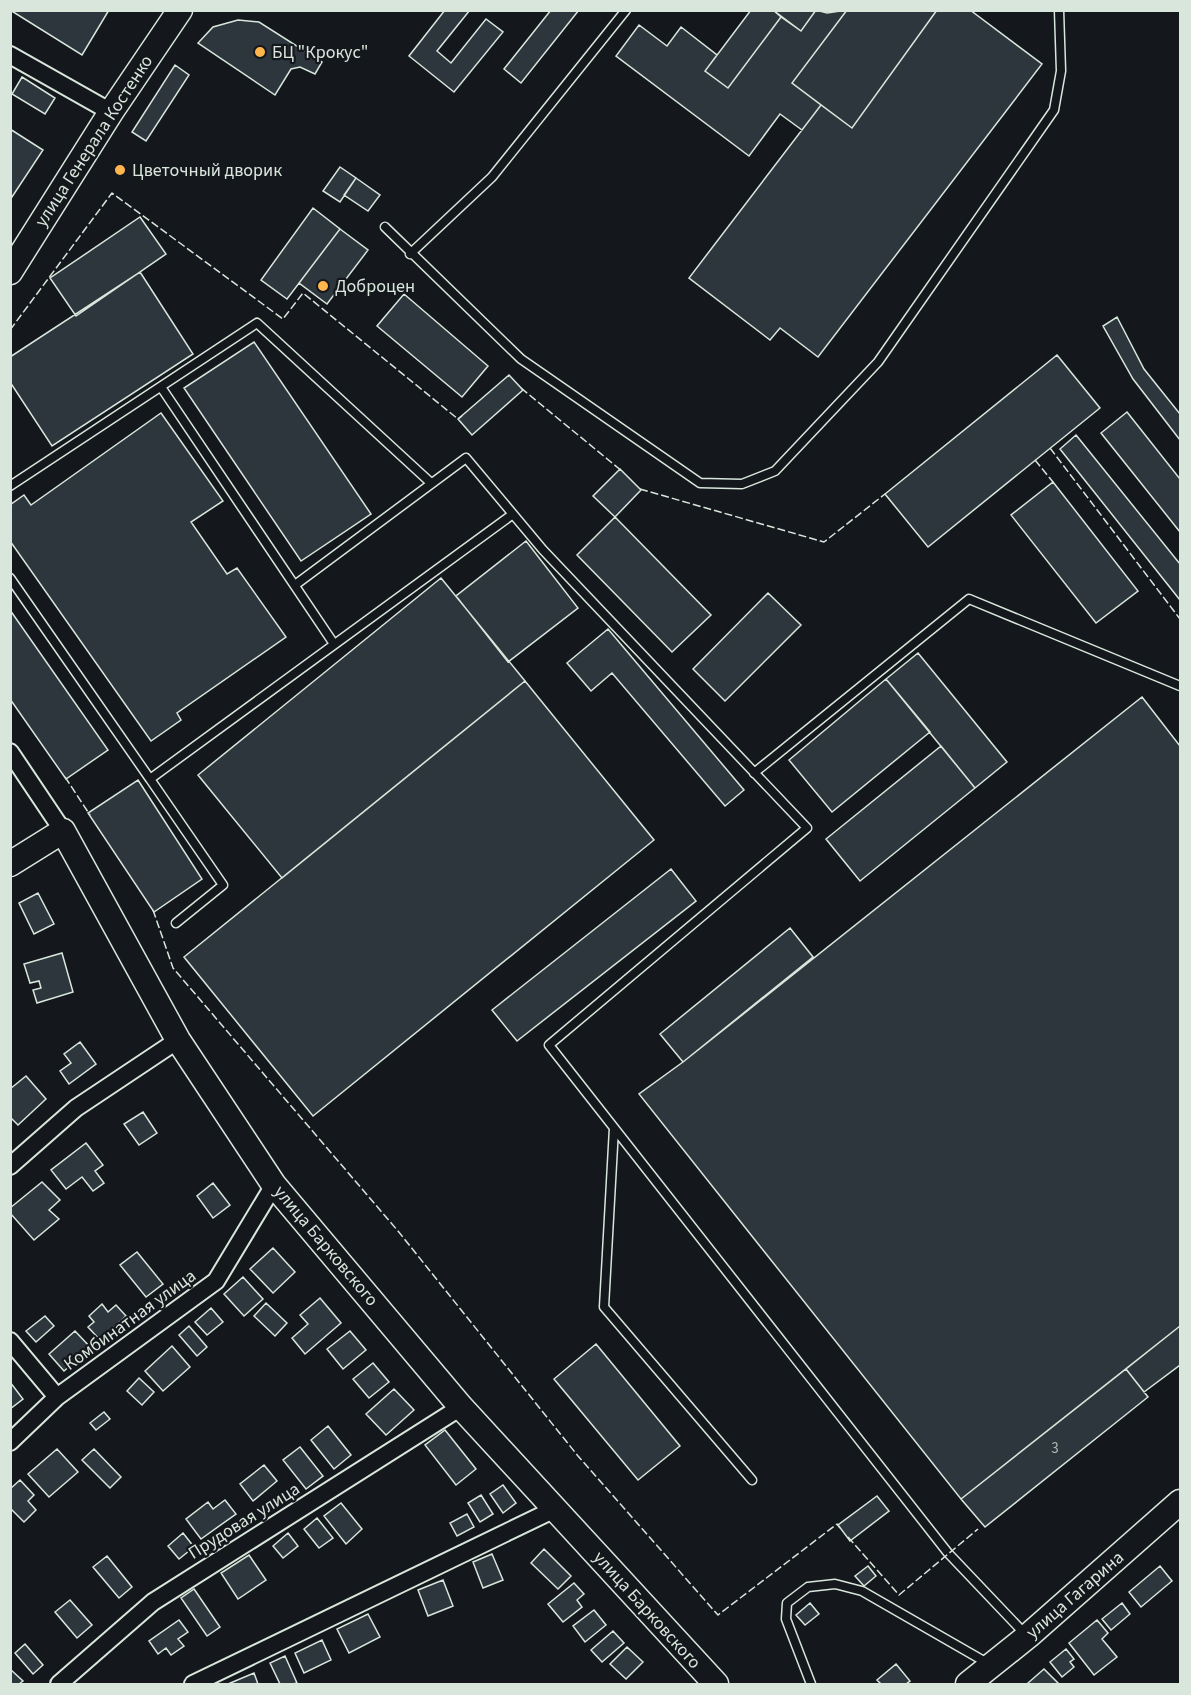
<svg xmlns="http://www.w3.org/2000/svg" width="1191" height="1695" font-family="'Source Sans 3',sans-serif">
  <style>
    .building { fill: #2c363c; stroke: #d8e6dc; stroke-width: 1.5 }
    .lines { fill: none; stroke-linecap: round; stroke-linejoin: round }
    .lane-casing { stroke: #d8e6dc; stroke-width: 11 }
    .street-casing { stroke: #d8e6dc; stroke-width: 20 }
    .secondary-casing { stroke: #d8e6dc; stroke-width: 27 }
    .lane { stroke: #14181c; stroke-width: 8 }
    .street { stroke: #14181c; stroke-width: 16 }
    .secondary { stroke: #14181c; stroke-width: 24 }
    .fence { stroke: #d8e6dc; stroke-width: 1.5; stroke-dasharray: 8 3; stroke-linecap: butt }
    .poi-dot { fill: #ffb74d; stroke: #14181c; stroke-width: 2 }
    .labels { text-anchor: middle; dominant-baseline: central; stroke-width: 4.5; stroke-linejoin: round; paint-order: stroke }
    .number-label { font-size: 15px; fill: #adbab4 }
    .poi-label { font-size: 18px; fill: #d8e6dc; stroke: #14181c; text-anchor: start }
    .street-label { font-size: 18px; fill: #d8e6dc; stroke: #14181c }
  </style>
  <rect width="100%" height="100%" fill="#14181c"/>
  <!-- building -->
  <path class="building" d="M10,10L69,11L109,10L82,55Z
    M445,10H470L437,51L451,63L486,19L503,32L454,92L409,56Z
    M551,10H579L521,83L504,69Z
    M751,10H773L781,17L728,88L705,71Z
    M773,10H816L801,31Z
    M816,10L827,13L847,10L792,83L821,105L802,130L780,114L749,156L616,56L639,25L667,46L681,27L717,55L705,71L728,88L781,17L801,31Z
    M847,10H937L852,128L792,83Z
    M937,10H970L1042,64L818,357L780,328L770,340L689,278L821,105L852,128Z
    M238,20L259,22L322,62L315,74L300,67L291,69L275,95L198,43L213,27Z
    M175,65L189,75L146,141L132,132Z
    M22,77L55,98L45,114L12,94Z
    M10,129L43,150L10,200Z
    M340,167L356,178L340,202L323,191Z
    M356,178L380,195L368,211L344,195Z
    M313,208L340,229L287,299L261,280Z
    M140,217L166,254L76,316L50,278Z
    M340,229L368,250L327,304L299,283Z
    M140,272L193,354L52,446L10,382V357Z
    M404,294L488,366L462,397L377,326Z
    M1117,317L1144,369L1180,414V440L1133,379L1103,326Z
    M254,342L371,514L301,561L184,388Z
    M1057,355L1100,408L928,547L885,494Z
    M509,375L523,390L472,435L458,419Z
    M1127,412L1180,479V532L1101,433Z
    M161,413L223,501L191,522L227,574L237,568L286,637L177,713L181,720L151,741L10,541V505L24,495L31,505Z
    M1076,435L1180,564V600L1060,449Z
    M620,469L641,490L615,517L593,496Z
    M1053,482L1138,591L1096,623L1011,515Z
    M615,517L711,615L672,652L577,555Z
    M526,541L578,608L508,662L456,596Z
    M441,578L525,681L282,878L198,775Z
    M768,593L801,625L725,701L693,669Z
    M10,610L108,750L66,779L10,699Z
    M608,629L744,790L725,806L612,673L591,691L567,663Z
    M918,653L1007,762L975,788L886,679Z
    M886,679L930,732L832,812L789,760Z
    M525,681L654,840L313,1116L184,957Z
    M1142,697L1180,746V1326L961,1499L639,1094L683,1062Z
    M941,746L975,788L860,881L826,839Z
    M138,780L202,879L154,912L88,813Z
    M671,869L696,901L517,1041L492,1010Z
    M38,893L54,924L34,934L19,903Z
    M790,928L813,957L683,1062L660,1034Z
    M62,953L73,992L37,1003L33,990L41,988L39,981L30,983L24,964Z
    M80,1042L96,1064L69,1084L60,1071L71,1063L64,1054Z
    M26,1076L46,1099L18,1125L10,1117V1089Z
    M143,1112L157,1133L139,1145L124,1124Z
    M86,1143L103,1165L95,1171L104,1183L93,1191L82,1177L66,1189L51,1170Z
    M42,1182L60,1200L49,1210L59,1219L34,1240L10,1213V1208Z
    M213,1183L230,1205L213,1218L197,1196Z
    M273,1248L295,1272L273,1293L250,1269Z
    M137,1252L163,1284L146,1297L120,1265Z
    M243,1277L263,1299L244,1316L224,1294Z
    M320,1298L341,1323L305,1354L292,1338L308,1324L300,1315Z
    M266,1303L287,1323L275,1336L254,1316Z
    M102,1304L108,1312L116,1305L126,1316L100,1340L88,1327L94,1322L89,1316Z
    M211,1308L223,1322L207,1335L195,1322Z
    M45,1316L54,1326L36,1342L26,1331Z
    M189,1326L207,1347L197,1356L179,1335Z
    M1180,1326V1365L1144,1392L1126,1369Z
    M75,1331L91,1348L64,1371L49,1354Z
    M350,1331L366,1350L343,1369L327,1349Z
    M596,1344L680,1446L638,1480L554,1379Z
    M172,1346L190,1367L163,1391L145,1371Z
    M373,1363L389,1382L369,1398L353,1379Z
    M1126,1369L1148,1397L985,1527L961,1499Z
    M139,1378L154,1392L142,1405L127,1391Z
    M10,1382L23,1399L10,1409Z
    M394,1389L414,1410L386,1435L366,1414Z
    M104,1412L110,1419L96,1430L90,1423Z
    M328,1426L351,1455L334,1469L311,1440Z
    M445,1430L476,1469L456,1485L425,1445Z
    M300,1447L323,1476L306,1489L283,1460Z
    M57,1449L78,1472L49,1497L28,1474Z
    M94,1449L121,1477L110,1488L82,1460Z
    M264,1465L277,1481L253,1501L240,1484Z
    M20,1480L34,1495L28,1501L36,1510L24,1522L10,1508V1489Z
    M503,1485L516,1503L503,1513L490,1494Z
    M481,1495L493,1514L480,1522L468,1503Z
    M877,1496L889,1511L850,1541L838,1525Z
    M225,1500L236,1514L201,1539L186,1519L208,1502L213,1509Z
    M341,1503L362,1529L346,1544L324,1516Z
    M467,1514L474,1527L457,1536L450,1523Z
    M317,1518L333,1538L319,1548L304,1529Z
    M183,1533L194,1547L179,1559L168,1546Z
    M288,1533L298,1546L283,1558L273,1546Z
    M544,1549L571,1576L558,1589L531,1563Z
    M492,1554L503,1580L483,1588L473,1562Z
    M249,1555L266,1580L238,1599L221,1573Z
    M107,1556L132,1587L119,1598L93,1567Z
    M868,1566L876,1576L864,1586L855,1576Z
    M1160,1566L1172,1581L1141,1607L1129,1592Z
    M443,1580L453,1606L428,1616L418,1590Z
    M574,1583L584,1594L577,1600L582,1607L563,1622L548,1604Z
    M194,1589L220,1627L207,1636L181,1598Z
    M70,1600L92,1625L77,1638L55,1612Z
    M810,1603L819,1614L805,1625L796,1615Z
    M1122,1603L1130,1614L1111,1630L1102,1619Z
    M594,1610L606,1625L585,1642L573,1626Z
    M368,1614L380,1637L349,1653L337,1629Z
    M179,1620L188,1632L178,1639L184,1646L171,1655L166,1648L158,1654L149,1641Z
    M1097,1620L1108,1633L1102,1639L1117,1657L1094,1675L1069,1643Z
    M613,1631L624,1643L602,1662L591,1650Z
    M322,1640L331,1660L304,1673L295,1653Z
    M25,1644L43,1665L33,1674L15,1653Z
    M627,1647L643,1662L626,1679L610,1664Z
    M1066,1649L1074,1659L1070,1662L1074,1667L1062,1677L1050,1662Z
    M285,1656L297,1683L293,1684H280L270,1663Z
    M896,1664L910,1681L906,1684H881L877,1680Z
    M10,1669L23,1681L19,1684H10Z
    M1044,1669L1059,1684H1030L1028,1683Z
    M254,1673L258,1684H228Z"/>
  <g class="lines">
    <!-- lane casing -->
    <g class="lane-casing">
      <path id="lane" d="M385,227L521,359L700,483L742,484L775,471L878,362L1054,110L1061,71L1059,10
        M410,254L492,177L626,10
        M161,387L334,644
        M10,486L257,323L431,483
        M10,578L150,779
        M295,585L466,458L543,550L807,828L549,1045L948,1553L1025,1634
        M754,773L969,599L1180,686
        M176,923L223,885L150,779L513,514
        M614,1128L604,1307L752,1480
        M811,1684L786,1619L787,1603L808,1587L835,1584L862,1591L989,1664"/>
    </g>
    <!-- street casing -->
    <g class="street-casing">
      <path id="street" d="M10,55L111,112
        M10,752L63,831
        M10,1166L76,1108L178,1040
        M10,1341L57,1397
        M10,1442L57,1397L216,1281L274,1185
        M59,1684L153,1602L461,1407
        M193,1684L555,1509"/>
    </g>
    <!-- secondary casing -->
    <g class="secondary-casing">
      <path id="secondary" d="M10,272L111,112L180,10
        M10,864L63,831L178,1040L274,1185L461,1407L716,1684
        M968,1684L1028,1636L1180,1502"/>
    </g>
    <!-- lane -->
    <use href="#lane" class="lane"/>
    <!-- street -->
    <use href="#street" class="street"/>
    <!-- secondary -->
    <use href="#secondary" class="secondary"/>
    <!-- fence -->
    <path class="fence" d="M10,330L112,193L283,319L303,293L458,419L462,416
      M521,388L623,472
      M1050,448L1180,619
      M1035,460L1053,482
      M640,489L824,542L885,494
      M65,777L90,815
      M153,910L173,968L398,1231L578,1456L718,1615L837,1524L840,1528
      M848,1537L899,1595L978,1529"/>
  </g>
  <!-- markers -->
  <g class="poi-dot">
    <circle cx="260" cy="52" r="6"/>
    <circle cx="120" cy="170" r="6"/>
    <circle cx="323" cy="286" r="6"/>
  </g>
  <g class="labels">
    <!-- number labels -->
    <g class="number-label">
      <text x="1055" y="1448">3</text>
    </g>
    <!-- poi labels -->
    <g class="poi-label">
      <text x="272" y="52">БЦ "Крокус"</text>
      <text x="132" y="170">Цветочный дворик</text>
      <text x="335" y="286">Доброцен</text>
    </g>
    <!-- street labels -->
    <g class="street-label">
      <text transform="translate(94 141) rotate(-57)">улица Генерала Костенко</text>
      <text transform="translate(326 1246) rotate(50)">улица Барковского</text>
      <text transform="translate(130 1320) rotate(-36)">Комбинатная улица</text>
      <text transform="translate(244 1521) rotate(-32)">Прудовая улица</text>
      <text transform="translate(1075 1595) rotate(-41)">улица Гагарина</text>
      <text transform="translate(647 1610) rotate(48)">улица Барковского</text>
    </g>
  </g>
  <!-- border -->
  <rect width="1191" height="1695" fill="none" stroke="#d8e6dc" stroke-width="24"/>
</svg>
